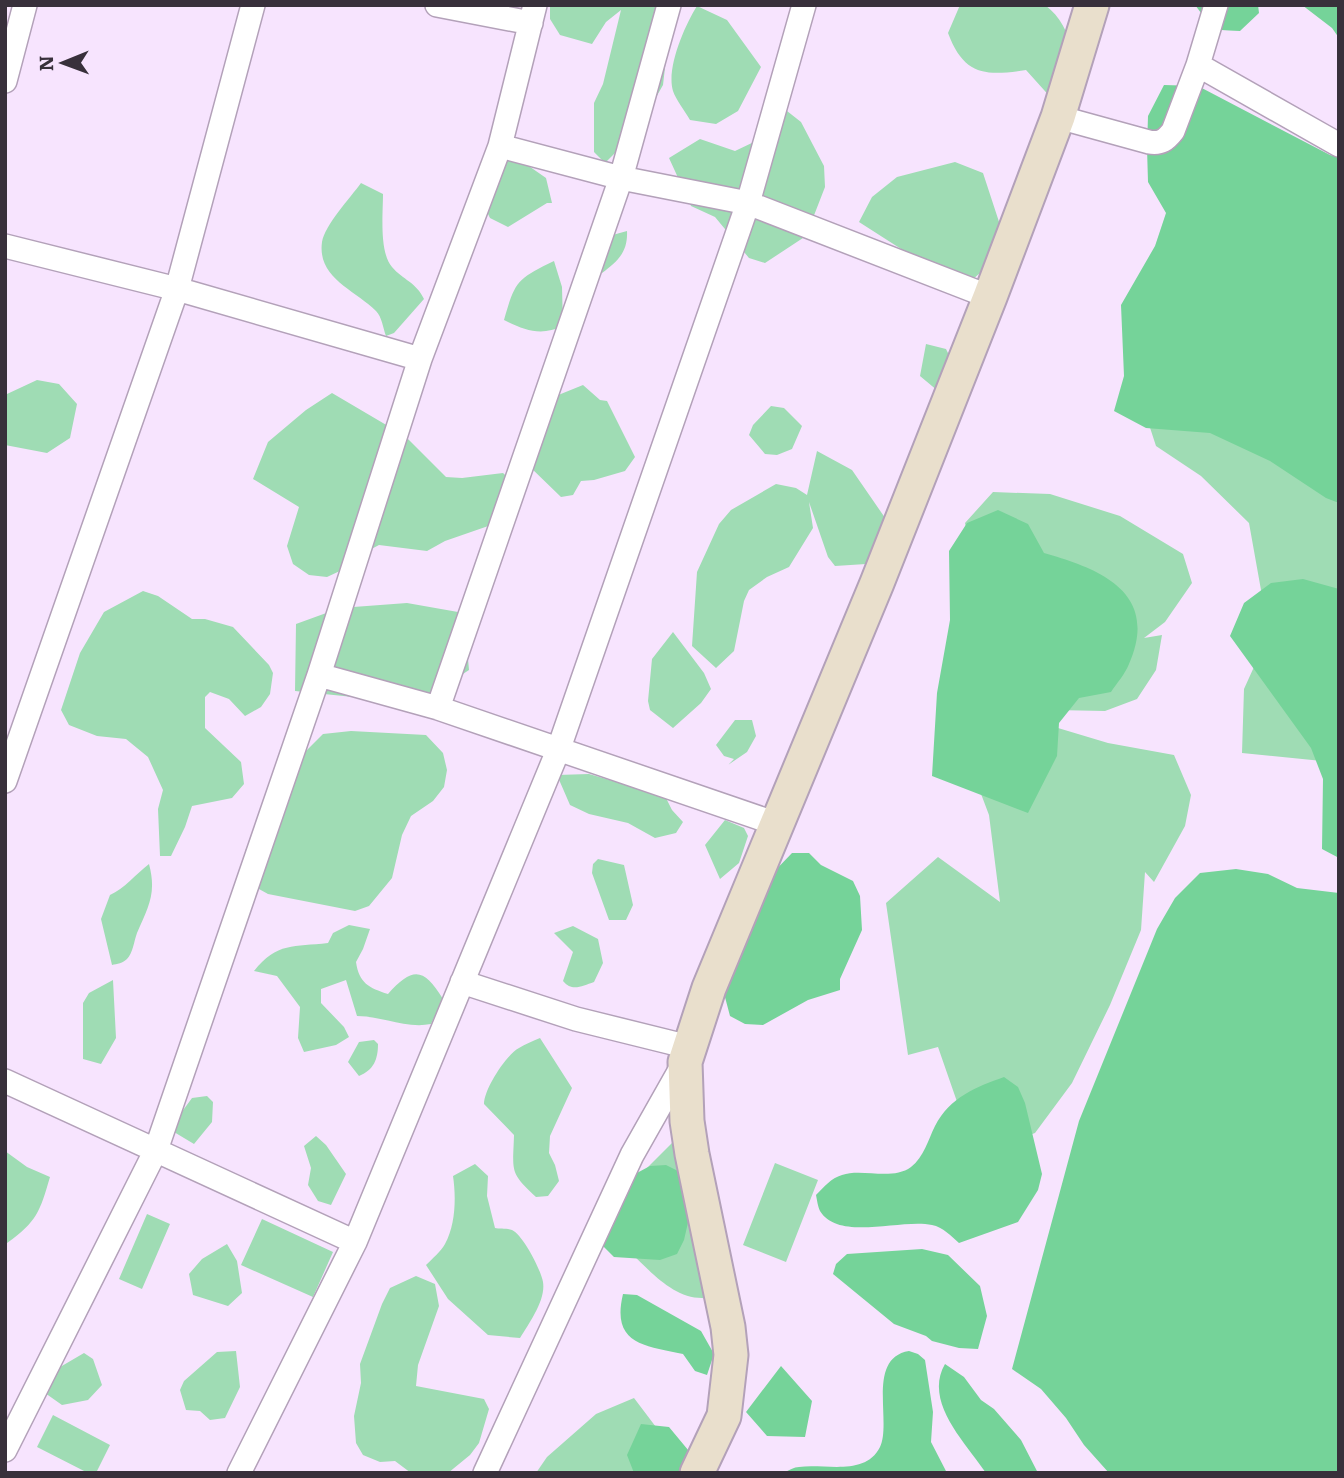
<svg xmlns="http://www.w3.org/2000/svg" width="1344" height="1478" font-family="Literata,serif">
  <style>
    .green { fill: #9fdcb4 }
    .forest { fill: #75d399 }
    .lines { fill: none; stroke-linecap: round; stroke-linejoin: round }
    .street-casing { stroke: #b3a1b9; stroke-width: 26 }
    .secondary-casing { stroke: #b3a1b9; stroke-width: 37 }
    .street { stroke: #fff; stroke-width: 23 }
    .secondary { stroke: #e9dfcc; stroke-width: 33 }
  </style>
  <rect width="100%" height="100%" fill="#f7e4fe"/>
  <!-- green -->
  <path class="green" d="M550,5H678L667,50L663,85L637,131L605,163L594,152V103L603,84L621,10L606,22L592,44L560,35L550,19Z
    M960,5H1045C1061,17 1067,32 1073,50L1053,100L1026,70C986,76 964,76 948,33Z
    M697,6L727,20L761,67L738,111L716,124L690,120C685,111 676,100 673,91C666,68 685,25 697,6Z
    M787,111L801,122L824,166L825,187L806,236L765,263L749,258L715,217L691,206L669,158L700,139L735,151L756,141Z
    M513,155L546,178L552,203H547L508,227L490,218L483,204L497,162Z
    M955,162L983,173L1003,234L997,258L972,280L923,263L859,222L872,197L897,177Z
    M361,183L383,194C383,213 379,252 392,267C403,280 416,282 424,299L394,333L386,336C383,328 382,317 376,311C355,290 317,278 322,242C325,225 350,198 361,183Z
    M627,231C628,252 618,261 602,273L588,260L609,236Z
    M1339,260V800L1332,762L1242,753L1244,689L1258,658L1261,590L1249,523L1201,476L1156,446L1140,397Z
    M554,261L562,287L563,326C542,336 525,331 504,320C515,281 517,279 554,261Z
    M926,344L946,349L951,359L938,391L920,376Z
    M37,380L59,384L77,404L70,438L47,453L5,445V398L7,394Z
    M583,385L600,400L607,401L635,457L625,471L594,480L581,481L573,495L561,497L529,466L546,400Z
    M332,393L405,436L446,477L462,478L503,473L521,490L494,524L445,541L427,551L379,545L356,557L342,570L327,577L309,575L293,564L287,546L299,507L253,479L268,442L306,410Z
    M771,406L784,408L802,426L792,449L777,455L765,454L749,435L753,425Z
    M817,451L852,470L901,541L869,572L866,564L835,566L828,557L809,502L813,528L789,567L767,577L749,590L744,601L734,651L716,668L692,646L697,572L719,524L731,510L776,484L796,488L807,495Z
    M993,492L1050,494L1120,516L1183,554L1192,583L1165,622L1144,638L1162,635L1156,670L1137,699L1105,711L1055,710L980,587L965,523Z
    M143,591L158,596L192,619H205L233,627L269,665L273,673L270,694L261,707L245,716L229,699L210,692L205,697V728L241,762L244,784L232,798L192,806L185,827L171,856H160L158,809L163,790L148,757L126,739L97,736L69,725L61,710L80,653L104,612Z
    M407,603L458,612L466,637L469,670L425,699L353,697L295,691L296,624L340,608Z
    M673,632L704,673L711,689L701,703L673,728L650,710L648,701L652,659Z
    M1018,716L1108,743L1174,755L1191,795L1185,826L1154,882L1145,872L1141,930L1110,1005L1072,1083L1035,1133L981,1153L971,1142L938,1047L908,1055L886,903L938,857L1000,902L989,815L955,725Z
    M735,720H752L756,736L747,752L728,765L734,759L724,756L716,745Z
    M351,731L426,735L443,753L447,770L444,787L433,801L411,816L402,835L392,878L369,906L355,911L268,894L252,885L245,851L284,773L323,734Z
    M589,774L665,796L672,810L683,822L676,833L655,838L628,823L589,814L570,805L557,775Z
    M725,820L744,828L748,836L739,863L720,879L705,845Z
    M598,859L624,865L633,905L626,920H609L592,873L593,864Z
    M149,864C157,894 148,907 137,933C134,941 133,953 127,959C123,963 117,964 112,965L101,919L110,895C124,889 136,874 149,864Z
    M349,925L370,929L363,949L356,962C359,983 369,988 388,994C413,966 424,968 443,999L431,1024C406,1029 382,1016 357,1016L346,980L321,989V1003L344,1027L349,1037L336,1045L304,1052L298,1038L300,1007L277,976L254,971C277,942 294,947 328,943L333,933Z
    M573,926L598,939L603,963L594,982C582,986 572,992 563,981L573,952L554,933Z
    M113,980L116,1038L101,1064L83,1059V1003L89,993Z
    M540,1038L572,1088L550,1136L549,1153L555,1165L559,1181L548,1196L536,1197C509,1172 513,1172 514,1135L484,1104C484,1089 506,1055 519,1048C525,1044 533,1041 540,1038Z
    M374,1040L378,1044C378,1059 374,1070 359,1076L348,1062L359,1042Z
    M207,1096L213,1102L212,1122L194,1144L174,1132L181,1113L192,1098Z
    M316,1136L326,1145L346,1174L331,1205L318,1201L308,1185L311,1168L304,1146Z
    M674,1141L724,1295C717,1296 709,1299 702,1298C673,1298 650,1271 631,1253L635,1180Z
    M5,1151L27,1167L50,1177C40,1211 37,1222 7,1243L5,1240Z
    M775,1163L818,1180L786,1262L743,1245Z
    M475,1164L488,1176L487,1196L495,1228C499,1229 507,1228 512,1230C523,1235 541,1270 543,1282C546,1300 529,1323 520,1338L488,1335L448,1299L426,1265C432,1259 441,1251 445,1244C456,1224 456,1196 453,1176Z
    M147,1214L170,1224L142,1289L119,1279Z
    M262,1219L333,1252L313,1297L241,1265Z
    M227,1244L237,1261L242,1293L228,1306L193,1295L189,1274L202,1259Z
    M416,1276L435,1284L439,1306L418,1365L416,1386L484,1399L489,1409L479,1443L470,1455L448,1473H411L395,1461L380,1462L363,1455L356,1443L354,1416L361,1383L360,1364L382,1304L390,1288Z
    M236,1351L240,1387L225,1418L210,1420L200,1411L186,1410L180,1390L184,1381L217,1352Z
    M84,1353L93,1359L102,1385L88,1400L62,1405L45,1393L55,1370Z
    M634,1398L662,1435L668,1473H536L547,1457L596,1414Z
    M53,1415L110,1445L96,1473H88L37,1447Z"/>
  <!-- forest -->
  <path class="forest" d="M1195,5H1258L1259,13L1240,31C1207,30 1214,29 1195,5Z
    M1302,5H1339V38L1332,28Z
    M1164,85L1198,86L1330,155L1339,157V503L1326,498L1270,461L1210,433L1146,428L1114,411L1124,376L1121,305L1155,246L1166,213L1148,182L1147,148L1148,116Z
    M998,510L1028,524L1044,553C1101,569 1160,593 1129,664C1125,674 1117,683 1111,692L1079,698L1059,723L1057,756L1028,813L932,776L937,693L950,620L949,551L967,523Z
    M1303,579L1339,589V858L1322,849L1323,779L1311,748L1230,636L1244,603L1271,583Z
    M792,853H809L821,865L853,881L860,896L862,930L840,979V990L808,1000L763,1025L745,1024L730,1016L721,982L768,878Z
    M1236,869L1268,874L1297,888L1339,893V1473H1109L1084,1445L1066,1418L1041,1389L1012,1369L1079,1121L1157,929L1175,898L1200,873Z
    M1004,1077L1018,1087L1025,1103L1042,1174L1038,1190L1018,1222L959,1243C951,1236 943,1227 932,1225C902,1218 839,1242 820,1211C818,1207 817,1200 816,1195C824,1187 831,1178 842,1175C862,1168 892,1181 911,1167C924,1157 928,1140 935,1126C950,1097 976,1087 1004,1077Z
    M666,1165L682,1173L692,1205L684,1240L677,1254L660,1260L614,1257L603,1246L599,1230L635,1174L650,1166Z
    M922,1249L948,1255L980,1286L987,1316L978,1349L959,1348L932,1341L926,1336L894,1324L833,1274L836,1264L847,1254Z
    M623,1294L637,1295L701,1331L714,1354L707,1375L695,1371L683,1354C644,1346 611,1344 623,1294Z
    M909,1351L918,1354L925,1360L933,1412L931,1442L947,1473H784C789,1470 794,1467 799,1467C824,1463 865,1477 880,1447C892,1422 866,1358 909,1351Z
    M945,1364L964,1377L981,1400L994,1409L1021,1440L1038,1473H986C966,1443 923,1402 945,1364Z
    M781,1366L812,1401L805,1437L767,1436L746,1412Z
    M641,1424L669,1427L703,1468L704,1473H634L627,1455Z"/>
  <g class="lines">
    <!-- street casing -->
    <g class="street-casing">
      <path id="street" d="M437,5L531,23
        M1198,65L1339,145
        M5,81L25,5
        M1058,117L1149,142C1161,144 1166,140 1173,131L1198,65L1216,5
        M500,146L621,178L748,203L990,297
        M5,246L177,289L420,359
        M319,675L438,708L777,824
        M438,708L621,178L669,5
        M5,781L177,289L253,5
        M462,982L576,1019L689,1047
        M5,1081L355,1242
        M5,1450L156,1150L319,675L420,359L500,146L535,5
        M239,1473L355,1242L559,748L748,203L804,5
        M485,1473L632,1155L684,1063"/>
    </g>
    <!-- secondary casing -->
    <g class="secondary-casing">
      <path id="secondary" d="M697,1473L724,1416L731,1355L728,1327L692,1154L687,1121L685,1062L709,988L877,583L990,297L1058,117L1092,5"/>
    </g>
    <!-- street -->
    <use href="#street" class="street"/>
    <!-- secondary -->
    <use href="#secondary" class="secondary"/>
  </g>
  <!-- border -->
  <rect width="1344" height="1478" fill="none" stroke="#38303b" stroke-width="14"/>
  <!-- north arrow -->
  <g transform="translate(63 63) rotate(269)" stroke="#f7e4fe" stroke-width="5" paint-order="stroke">
  <path d="M0-5L12 26L0 18L-12 26Z" fill="#38303b"/>
  <text y="-10" font-size="19" font-weight="bold" text-anchor="middle" fill="#38303b">N</text>
  </g>
</svg>
